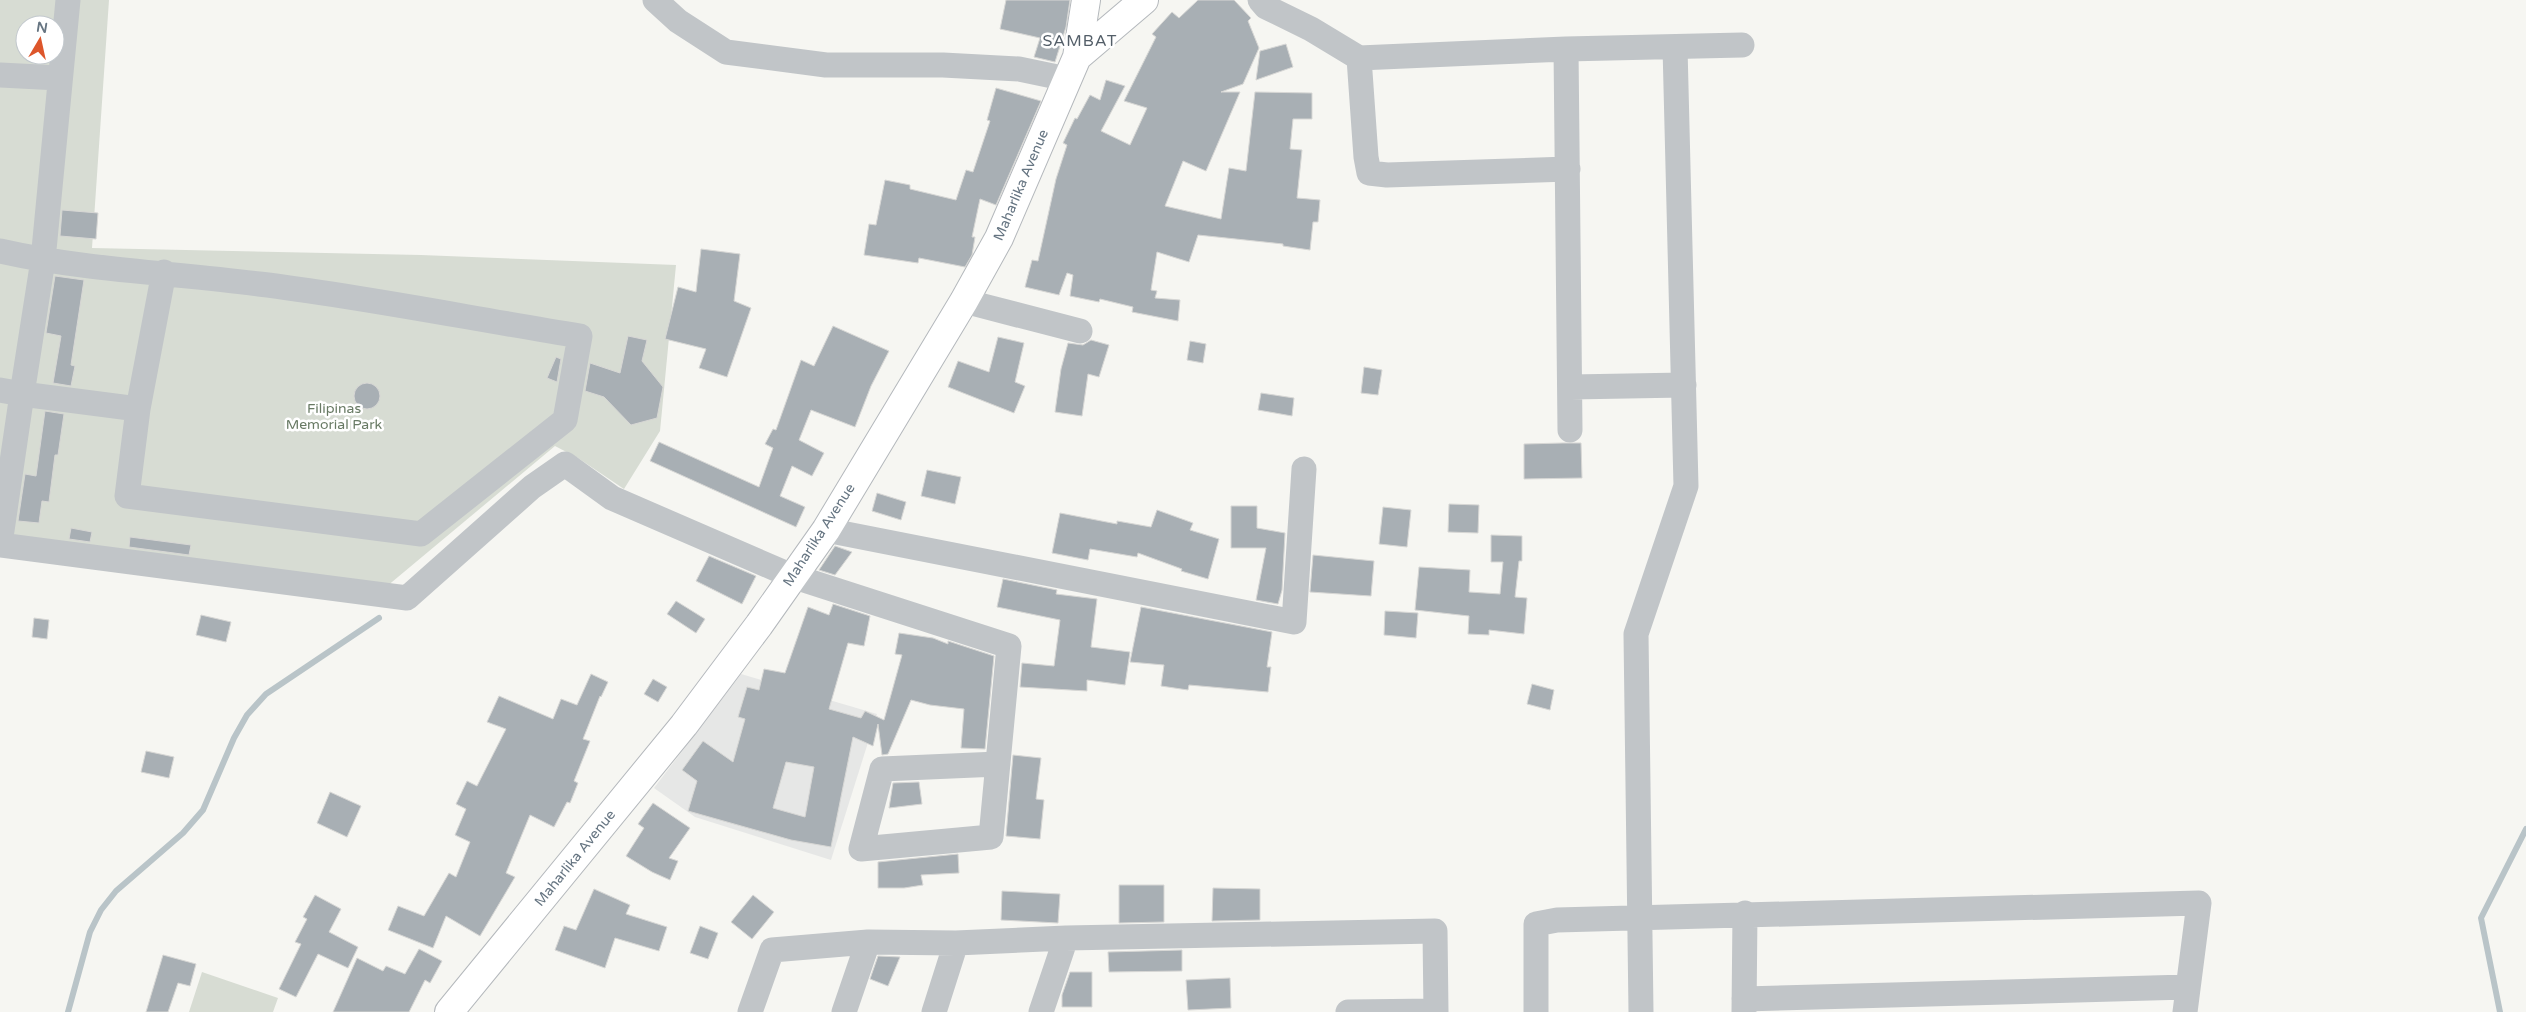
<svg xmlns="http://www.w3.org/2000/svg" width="2526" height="1012" font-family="'Varela Round',sans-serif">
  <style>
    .built { fill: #e6e7e6 }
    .green { fill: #d7dcd3; fill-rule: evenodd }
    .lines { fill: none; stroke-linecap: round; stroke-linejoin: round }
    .stream { stroke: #b9c4c8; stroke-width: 6 }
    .building { fill: #a8afb4; stroke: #d7d7d5; fill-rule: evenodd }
    .major-casing { stroke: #b4b8bc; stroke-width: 30 }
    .minor { stroke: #c1c5c8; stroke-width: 25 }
    .major { stroke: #fff; stroke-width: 28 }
    .labels { text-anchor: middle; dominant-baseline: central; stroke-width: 5; stroke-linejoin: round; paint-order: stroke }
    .street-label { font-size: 14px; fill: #667582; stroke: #fff }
    .park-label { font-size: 14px; fill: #687a64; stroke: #fff }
    .quarter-label { font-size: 16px; letter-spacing: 1px; fill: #535e68; stroke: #fff }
  </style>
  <rect width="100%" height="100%" fill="#f6f6f2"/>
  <!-- built -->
  <path class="built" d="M741,674L877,714L831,860L695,817L654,788Z"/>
  <!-- green -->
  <path class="green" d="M0,0H109L92,248L421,255L676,265L660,431L624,489L578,458L555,446L386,587L0,540ZM25,25H55V55H25Z
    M202,972L278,998L273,1012H189Z"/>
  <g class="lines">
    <!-- stream -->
    <path class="stream" d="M68,1012L90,932L101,910L116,891L183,833L203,810L234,738L247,715L266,694L379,618
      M2500,1012L2481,918L2526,829"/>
  </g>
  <!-- building -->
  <path class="building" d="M1006,0H1070L1066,27L1055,62L1034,57L1040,38L1000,29Z
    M1198,0H1234L1251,18L1248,21L1259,48L1243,84L1221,92H1240L1206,171L1183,161L1165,206L1221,219L1229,168L1246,171L1255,92L1312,93V119H1293L1290,149L1302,150L1297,198L1320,200L1318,222H1313L1310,250L1283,246V244L1198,235L1189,262L1157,252L1151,290L1157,291L1155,298L1180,300L1178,321L1132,312L1133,307L1100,299L1099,302L1070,296L1073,275L1067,273L1059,295L1025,287L1032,260L1038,261L1056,179L1067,145L1063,143L1075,118L1077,119L1090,95L1100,100L1106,80L1125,86L1101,131L1130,145L1147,108L1124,101L1156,37L1152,34L1172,12L1179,18Z
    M1286,44L1293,67L1256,80L1260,51Z
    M996,88L1041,101L996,205L980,199L972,237H975L972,255L965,267L919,258L918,263L864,255L869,224L876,225L885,180L910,185V189L956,200L966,170L973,172L990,121L987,120Z
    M62,210L98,213L96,239L60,236Z
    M701,249L740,254L734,301L751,308L727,377L699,368L706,349L665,339L678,287L696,292Z
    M55,276L84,280L71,365L75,366L71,386L53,383L61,336L46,333Z
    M833,326L889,351L871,386L855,427L811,410L799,440L824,453L812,476L792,466L780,496L805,507L796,527L650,461L659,442L759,487L773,448L765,444L773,429L776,430L801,360L814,366Z
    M628,336L647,340L642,361L663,387L657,418L631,425L604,397L585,391L590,363L620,373Z
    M998,337L1024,343L1015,382L1025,386L1014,413L948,387L958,361L989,372Z
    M1091,340L1109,345L1099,377L1088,374L1082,416L1055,412L1061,369L1068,343L1083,345Z
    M1190,341L1206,344L1203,363L1187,360Z
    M556,357L561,359L557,382L547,378Z
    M1364,367L1382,370L1378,395L1361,393Z
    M354 396a13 13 0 1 1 26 0a13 13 0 1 1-26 0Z
    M1261,393L1294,398L1292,416L1258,410Z
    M45,411L64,414L58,455H55L49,502L42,501L39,523L18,521L25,474L36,476Z
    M1563,443H1581L1582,478L1524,479V444Z
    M927,470L961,477L955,504L921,496Z
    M877,493L906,502L901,520L872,511Z
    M1449,504L1479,505L1478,533L1448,532Z
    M1231,506H1257V528L1285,533L1282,590L1278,604L1256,600L1266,548H1231Z
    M1383,507L1411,510L1407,547L1379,544Z
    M1157,510L1193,523L1190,530L1219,539L1208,579L1181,571L1182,569L1138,553L1137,557L1090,549L1088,560L1052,553L1060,513L1117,524V521L1151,527Z
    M71,528L92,532L90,542L69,539Z
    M1491,535L1522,536V561H1519L1515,597L1527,598L1524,634L1489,630V635L1468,634L1469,616L1415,610L1419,567L1470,570L1469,592L1500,594L1503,562H1491Z
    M130,537L191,545L189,555L129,547Z
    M835,546L852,552L835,575L819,570Z
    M1313,555L1374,561L1371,596L1310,592Z
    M709,556L756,576L742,604L696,581Z
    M1003,579L1057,590L1056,594L1097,599L1091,647L1130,652L1125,685L1087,680V691L1020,687L1022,663L1054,666L1060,620L997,607Z
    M676,601L705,619L696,633L667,614Z
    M833,604L870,616L864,646L848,643L829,709L861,718L865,711L884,720L902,655L895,654L899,633L933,638L948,644V641L994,656L985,749L961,748L964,709L930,705L911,700L888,754L882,755L878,724L873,746L853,737L831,847L791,840L688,811L697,781L682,770L703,741L733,762L745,719L738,717L747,687L759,690L764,669L785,673L808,607L829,615ZM786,762L814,767L805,817L773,808Z
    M1141,607L1272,632L1267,667H1271L1268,692L1189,685L1188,690L1161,686L1164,665L1130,662Z
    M1385,611L1418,613L1416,638L1384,635Z
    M201,615L231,622L226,642L196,635Z
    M34,618L49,620L47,639L32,637Z
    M591,674L608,682L601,697L600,696L583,739L590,741L574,781L578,783L570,803L567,802L554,827L530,815L506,873L515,877L480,936L446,916L433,948L388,930L398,906L424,916L449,873L456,877L470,842L455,835L466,809L456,804L467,781L477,786L506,729L487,722L499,696L553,719L561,699L577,705Z
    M653,679L667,687L658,702L644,694Z
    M1532,684L1554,690L1550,710L1527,704Z
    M146,751L174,757L169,778L141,772Z
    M1013,755L1041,758L1036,799L1044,800L1040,839L1006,836Z
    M919,782L922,804L889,808L893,783Z
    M330,792L361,806L347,837L317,823Z
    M653,803L690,828L669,858L678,861L670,880L652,872L626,856L644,828L638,824Z
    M958,854L959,873L921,875L923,885L904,888H878V862Z
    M1119,885H1164V922L1119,923Z
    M1213,888L1260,889V920L1212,921Z
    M594,889L630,905L626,914L667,927L659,951L615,938L605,968L555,950L564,926L576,930Z
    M1002,891L1060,894L1058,923L1001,920Z
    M315,895L341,909L329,932L358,947L348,968L318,954L296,997L279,989L301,944L295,942L307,919L303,917Z
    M753,895L774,912L752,939L731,922Z
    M700,926L718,933L708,959L690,953Z
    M419,949L442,961L430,983L425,980L409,1012H333L357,958L383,971L386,966L405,974Z
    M1182,950V971L1109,972L1108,952Z
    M163,955L196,964L190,986L178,983L168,1012H146Z
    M878,956L900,957L888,986L870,979Z
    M1070,972H1092V1007H1062V995Z
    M1230,978L1231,1008L1188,1010L1186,980Z"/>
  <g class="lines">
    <!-- major casing -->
    <g class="major-casing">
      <path id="major" d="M1077,57L1086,0
        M449,1012L684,725L759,625L826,530L964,301L999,238L1077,57L1144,0"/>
    </g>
    <!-- minor -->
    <path class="minor" d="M655,0L678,21L726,52L826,65H943L1019,69L1067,79
      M1260,0L1266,7L1311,29L1359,58L1566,49L1742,45
      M1566,49L1570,430
      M1359,58L1366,157L1369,173L1387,175L1568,169
      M0,75L59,78
      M0,251C83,270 174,273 259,284C366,297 473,319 580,336L565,420L421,534L127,496L138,409L164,272
      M964,301L1080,331
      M1571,387L1684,385
      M0,390L22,394L43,260L68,0
      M826,530L1294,622L1304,469
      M0,544L22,394L138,409
      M0,545L407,598L532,487L565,464L612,498L792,576L1009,646L991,837L861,849L882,769L998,764
      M1744,999L2187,987
      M750,1012L772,950L868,942L956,943L1066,938L1435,931L1436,1012
      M844,1012L868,942
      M934,1012L956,943
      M1041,1012L1066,938
      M1348,1012L1436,1011
      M1536,1012V924L1557,920L2199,903L2185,1012
      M1641,1012L1636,634L1686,486L1675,47
      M1744,1012L1745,913"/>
    <!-- major -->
    <use href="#major" class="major"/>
  </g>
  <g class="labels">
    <!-- street labels -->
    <g class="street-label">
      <text transform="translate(1021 185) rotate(-67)">Maharlika Avenue</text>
      <text transform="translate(819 535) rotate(-57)">Maharlika Avenue</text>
      <text transform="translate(575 858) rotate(-51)">Maharlika Avenue</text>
    </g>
    <!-- park labels -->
    <g class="park-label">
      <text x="334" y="408">Filipinas<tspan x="334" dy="16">Memorial Park</tspan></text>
    </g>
    <!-- quarter labels -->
    <g class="quarter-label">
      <text x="1080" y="41">SAMBAT</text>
    </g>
  </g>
  <!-- north arrow -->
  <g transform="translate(40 40) rotate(9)"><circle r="24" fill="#ffffff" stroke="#c2c8cd"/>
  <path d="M0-4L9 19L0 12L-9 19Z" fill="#dd562b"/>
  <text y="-8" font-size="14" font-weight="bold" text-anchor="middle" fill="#667582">N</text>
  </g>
</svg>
